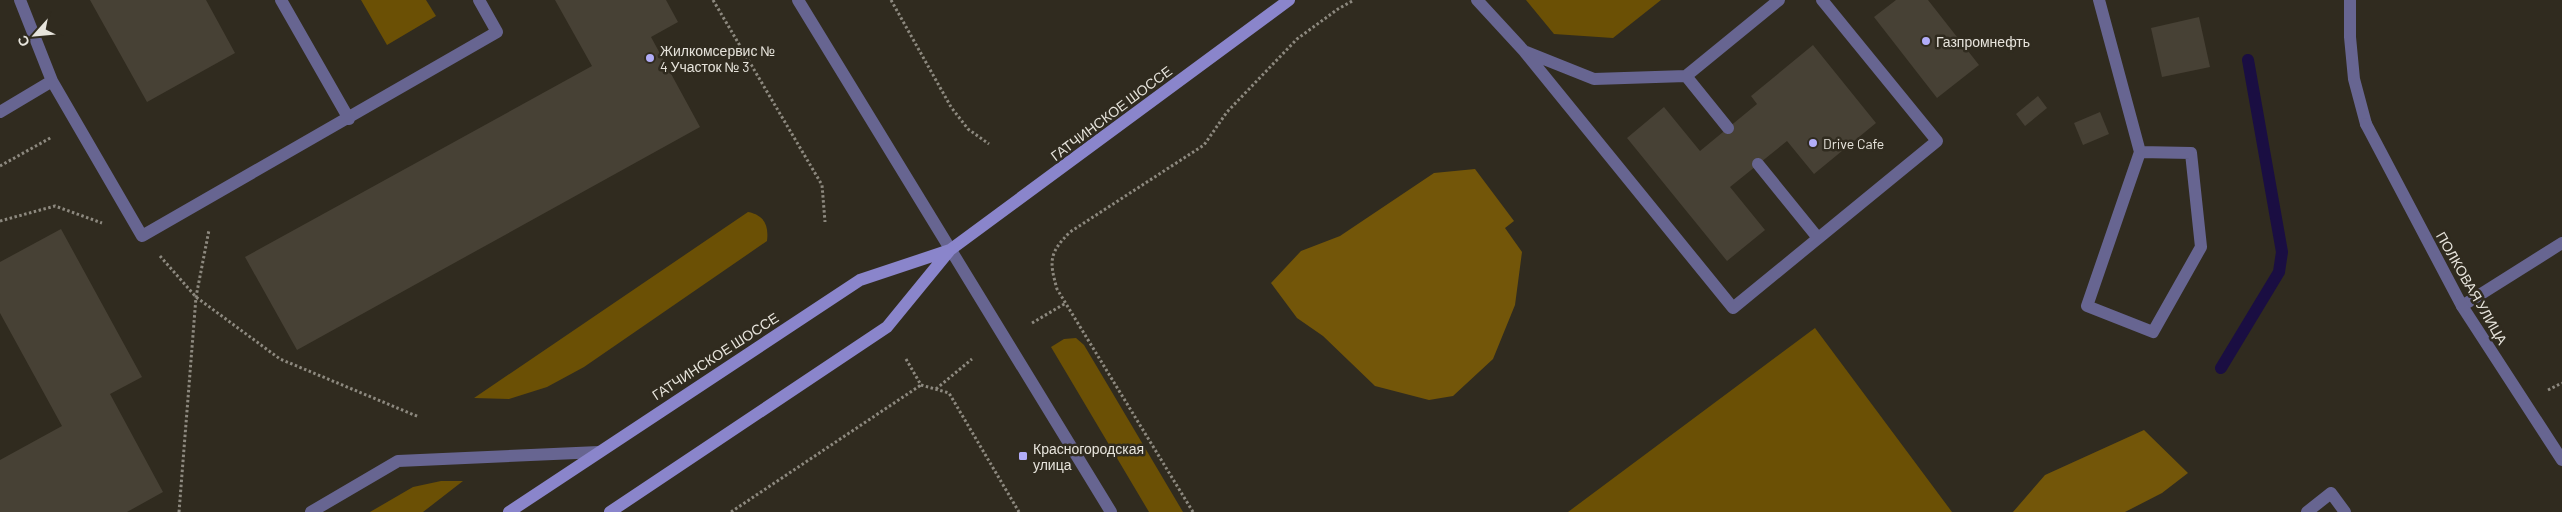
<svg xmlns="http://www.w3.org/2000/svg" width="2562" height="512" font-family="Barlow,sans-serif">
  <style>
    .green { fill: #6b5005 }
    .forest { fill: #735609 }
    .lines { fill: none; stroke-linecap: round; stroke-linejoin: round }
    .stream { stroke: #1a0e42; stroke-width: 12 }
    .building { fill: #474135 }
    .path { stroke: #8d897f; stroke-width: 3; stroke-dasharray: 2.5 2.5; stroke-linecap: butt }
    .lane { stroke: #676591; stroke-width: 12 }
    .street { stroke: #676591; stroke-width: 12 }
    .secondary { stroke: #8a85cb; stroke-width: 12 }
    .poi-dot { fill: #b2adf9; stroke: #302b1f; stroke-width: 2 }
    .labels { text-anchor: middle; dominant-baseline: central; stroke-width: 5; stroke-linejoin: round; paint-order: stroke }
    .poi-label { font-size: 14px; fill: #e7e4dc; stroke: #302b1f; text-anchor: start }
    .street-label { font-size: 14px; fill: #e7e4dc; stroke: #302b1f }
  </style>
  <rect width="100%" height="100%" fill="#302b1f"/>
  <!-- green -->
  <path class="green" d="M361,0H426L436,16L387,45Z
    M1526,0H1661L1613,38L1554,34Z
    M748,212C764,215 769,225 767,241L584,367L547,387L509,399L474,398Z
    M1815,328L1952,512H1568Z
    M1076,338L1084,345L1183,512H1149L1051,347L1064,339Z
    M441,481H463L423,512H370L413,487Z"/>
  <!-- forest -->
  <path class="forest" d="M1475,169L1514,221L1505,228L1522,252L1515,305L1493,359L1453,396L1429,400L1375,386L1323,336L1297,318L1271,283L1301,251L1340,236L1434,173Z
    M2144,430L2188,473L2162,493L2125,512H2013L2045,475Z"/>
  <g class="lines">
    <!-- stream -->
    <path class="stream" d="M2221,368L2279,272L2282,252L2248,60"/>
  </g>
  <!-- building -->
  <path class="building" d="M90,0H206L235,53L147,102Z
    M555,0H666L678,22L651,37L700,127L297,350L245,257L592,66Z
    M1896,0H1928L1979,65L1937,98L1874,17Z
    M2199,17L2210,67L2162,77L2151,28Z
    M1813,45L1876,123L1814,174L1787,141L1730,187L1765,230L1727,261L1627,138L1664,107L1700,151L1757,104L1751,96Z
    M2038,96L2047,108L2025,126L2016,114Z
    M2100,112L2109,134L2083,145L2074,123Z
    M61,229L142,377L110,394L163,492L127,512H0V460L62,426L0,313V262Z"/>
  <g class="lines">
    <!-- path -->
    <path class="path" d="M713,0L822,185L825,222
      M891,0L951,107L968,129L989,144
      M0,166L52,137
      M0,221L55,206L102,223
      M160,256L196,297L280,359L419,417
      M1032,323L1066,303
      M906,359L921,385L949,393L1019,512
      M936,389L972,359
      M2548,390L2562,383
      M179,512L196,297L209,230
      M731,512L921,385
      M1193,512L1057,289C1049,261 1049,253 1070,232L1204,145L1227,112L1297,39L1338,9L1354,0"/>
    <!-- lane -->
    <path class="lane" d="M281,0L349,119
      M1477,0L1524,51L1594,79L1686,76L1779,0
      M2099,0L2140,152L2087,306L2153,332L2201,247L2191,153L2140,152
      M2350,0V37L2354,79L2366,124
      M1524,51L1733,308L1937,141L1822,0
      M1686,76L1728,128
      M52,81L142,236L497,32L479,0
      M0,112L52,81L20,0
      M1758,164L1818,238
      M2462,306L2562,243
      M2307,512L2331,493L2345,512"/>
    <!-- street -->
    <path class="street" d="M798,0L1111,512
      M2366,124L2462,306L2562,460
      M311,512L398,461L599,452"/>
    <!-- secondary -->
    <path class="secondary" d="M509,512L860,280L950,250
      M610,512L887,327L950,250L1289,0"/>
  </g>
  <!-- markers -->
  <g class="poi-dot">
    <circle cx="1926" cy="41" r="5"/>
    <circle cx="650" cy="58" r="5"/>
    <circle cx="1813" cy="143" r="5"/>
    <rect x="1018" y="451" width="10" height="10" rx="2.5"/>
  </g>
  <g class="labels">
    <!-- poi labels -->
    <g class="poi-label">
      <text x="1936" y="41">Газпромнефть</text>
      <text x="660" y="50">Жилкомсервис №<tspan x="660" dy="16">4 Участок № 3</tspan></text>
      <text x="1823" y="143">Drive Cafe</text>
      <text x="1033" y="448">Красногородская<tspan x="1033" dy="16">улица</tspan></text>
    </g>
    <!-- street labels -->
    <g class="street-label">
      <text transform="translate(1111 113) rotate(-37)">ГАТЧИНСКОЕ ШОССЕ</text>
      <text transform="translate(2472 288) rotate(60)">ПОЛКОВАЯ УЛИЦА</text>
      <text transform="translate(715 356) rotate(-33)">ГАТЧИНСКОЕ ШОССЕ</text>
    </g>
  </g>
  <!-- north arrow -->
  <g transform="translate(35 35) rotate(243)" stroke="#302b1f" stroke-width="4" paint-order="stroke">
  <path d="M0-4L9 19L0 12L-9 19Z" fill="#e7e4dc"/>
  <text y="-8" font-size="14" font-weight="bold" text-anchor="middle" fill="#e7e4dc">С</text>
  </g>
</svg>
